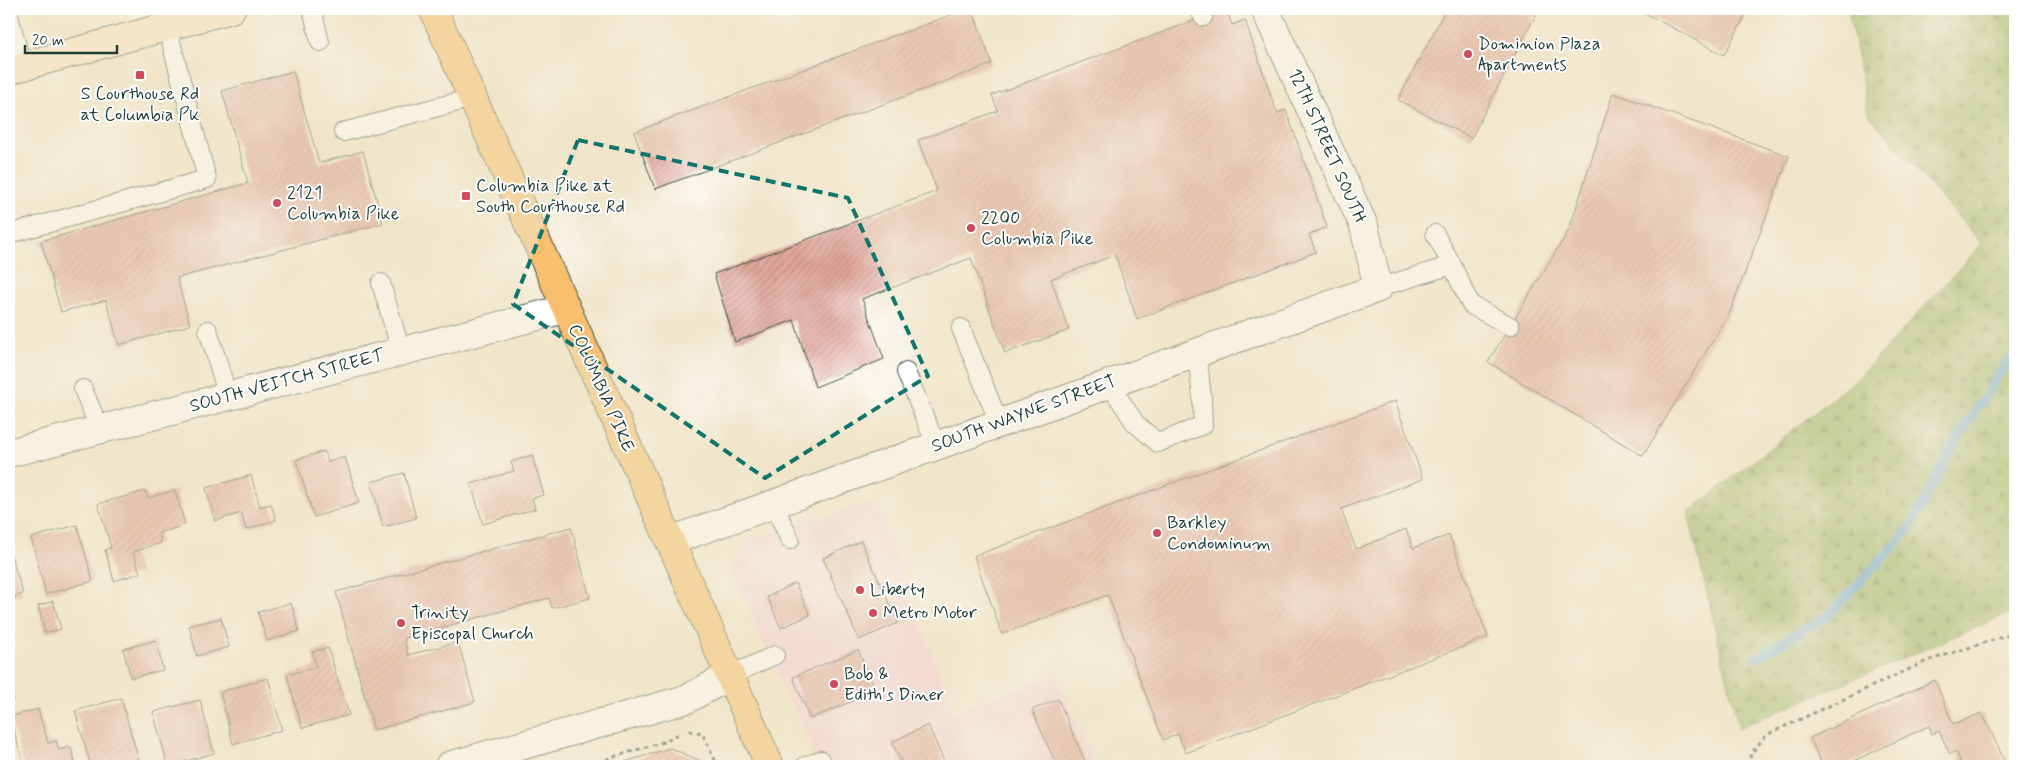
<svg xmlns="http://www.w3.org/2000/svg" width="2024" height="775" font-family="Mynerve,sans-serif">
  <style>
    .built { fill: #f5cfdb }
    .forest { fill: url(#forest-firs); stroke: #5c794e }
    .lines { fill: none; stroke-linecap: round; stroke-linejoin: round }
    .stream { stroke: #5fa4d5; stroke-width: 9 }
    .building { fill: url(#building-hatch) }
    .lane-casing { stroke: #3e564a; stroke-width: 20 }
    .street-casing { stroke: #3e564a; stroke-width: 30 }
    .secondary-casing { stroke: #3e564a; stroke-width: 30 }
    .primary-casing { stroke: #3e564a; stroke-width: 30 }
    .path { stroke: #3e564a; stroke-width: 3; stroke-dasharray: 4 4; stroke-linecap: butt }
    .lane { stroke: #fff; stroke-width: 18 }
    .street { stroke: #fff; stroke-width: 28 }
    .secondary { stroke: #fde5c5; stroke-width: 28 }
    .primary { stroke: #f9bf6d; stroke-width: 28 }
    .marked { fill: none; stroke: #0f766e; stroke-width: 4; stroke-dasharray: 10 6; stroke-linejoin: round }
    .poi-dot { fill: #d1495b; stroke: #fff; stroke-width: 2 }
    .labels { text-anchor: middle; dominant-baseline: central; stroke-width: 4; stroke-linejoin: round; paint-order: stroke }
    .poi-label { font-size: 18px; fill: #1f3d34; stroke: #fff; text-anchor: start }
    .street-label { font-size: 18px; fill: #1f3d34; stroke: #fff }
  </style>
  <defs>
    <pattern id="forest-firs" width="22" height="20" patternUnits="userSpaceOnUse" patternTransform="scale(1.25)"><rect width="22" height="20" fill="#98b567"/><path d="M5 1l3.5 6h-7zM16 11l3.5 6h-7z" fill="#7b9456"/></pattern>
    <pattern id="building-hatch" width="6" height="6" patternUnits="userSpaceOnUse" patternTransform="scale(1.25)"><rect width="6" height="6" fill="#e1a497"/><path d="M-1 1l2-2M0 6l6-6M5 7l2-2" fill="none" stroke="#b6877c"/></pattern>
  </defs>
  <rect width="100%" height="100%" fill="#fff"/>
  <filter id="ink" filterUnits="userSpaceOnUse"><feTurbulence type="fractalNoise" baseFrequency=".02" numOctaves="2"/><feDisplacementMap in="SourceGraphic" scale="10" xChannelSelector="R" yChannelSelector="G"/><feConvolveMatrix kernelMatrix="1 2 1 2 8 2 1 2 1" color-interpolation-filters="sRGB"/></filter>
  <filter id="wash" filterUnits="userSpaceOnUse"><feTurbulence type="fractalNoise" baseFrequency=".0096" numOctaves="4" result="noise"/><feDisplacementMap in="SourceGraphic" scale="20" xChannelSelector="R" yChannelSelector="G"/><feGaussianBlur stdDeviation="1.12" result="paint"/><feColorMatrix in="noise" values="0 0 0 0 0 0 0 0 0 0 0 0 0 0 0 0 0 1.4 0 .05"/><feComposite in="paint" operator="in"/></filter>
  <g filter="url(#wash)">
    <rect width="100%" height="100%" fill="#f0e5c9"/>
    <!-- built -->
    <path class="built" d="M876,503L954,713L1056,674L1096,766H819L730,568L749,539L857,506Z"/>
    <!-- forest -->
    <path class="forest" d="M1848,9H2015V611L1739,728L1688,513L1857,379L1982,244L1868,114Z"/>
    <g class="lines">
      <!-- stream -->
      <path class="stream" d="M1756,658L1829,615L1909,530L1950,451L2004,366L2015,355"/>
    </g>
    <g id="blocks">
      <!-- building -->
      <path class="building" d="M967,9H972L992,64L655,189L634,132Z
        M1226,9L1232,25L1245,20L1277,113L1286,110L1327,227L1309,235L1316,252L1137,319L1115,255L1051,279L1069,330L1005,353L971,258L862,299L884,359L815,387L794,320L735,342L714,274L937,191L918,140L998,111L992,95Z
        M1446,9H1539L1471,138L1398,100Z
        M1637,9H1749L1724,55Z
        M293,71L319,163L363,151L383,223L177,278L190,325L119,345L106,300L61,312L41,241L248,183L222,91Z
        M1613,93L1789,156L1730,312L1643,456L1488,362L1569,230Z
        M1395,401L1423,479L1341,509L1356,549L1406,529L1413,548L1449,535L1488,637L1186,753L1178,734L1163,740L1108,595L1002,634L974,556Z
        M324,451L328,462L345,457L359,503L314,517L296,460Z
        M532,455L544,495L532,498L535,509L483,524L471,484L514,471L511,462Z
        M404,473L416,518L383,527L371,482Z
        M251,475L260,507L271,504L276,520L246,530L241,513L215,521L206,488Z
        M175,490L185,525L159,533L161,543L133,552L140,573L114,581L105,550L111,547L98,504L145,491L148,498Z
        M77,525L93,581L46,594L31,538Z
        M571,527L590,598L552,608L549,598L404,638L408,655L458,642L475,702L374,730L336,592Z
        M861,541L898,623L859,640L823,558Z
        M9,548L23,594L9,599Z
        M795,583L810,615L781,628L767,597Z
        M53,601L61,629L45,633L38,606Z
        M291,603L299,631L267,641L258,612Z
        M221,618L229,647L197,656L189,626Z
        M156,640L163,670L131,678L123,649Z
        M328,648L349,715L302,728L287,675L316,667L312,652Z
        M858,650L876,691L810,719L793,677Z
        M268,678L282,730L233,744L220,692Z
        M1935,680L1953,724L1982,713L2007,766H1962L1956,751L1950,754L1939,731L1932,734L1929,726L1849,763L1850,766H1823L1810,738Z
        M9,682L14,699L9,701Z
        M121,698L140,764L131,766H112L111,764L91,766L75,711Z
        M1058,699L1087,766H1057L1032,710Z
        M200,700L214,753L168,766L153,712Z
        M38,709L48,743L56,741L59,750L71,747L76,766H24L10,717Z
        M928,725L946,766H903L892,742Z
        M670,748L701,761L703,766H612Z"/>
    </g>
  </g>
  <g filter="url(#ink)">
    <use href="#blocks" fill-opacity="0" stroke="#3e564a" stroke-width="1"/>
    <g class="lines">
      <!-- lane casing -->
      <g class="lane-casing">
        <path id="lane" d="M312,9L320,42
          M1200,9L1203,17
          M9,16L22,66
          M343,132L472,98
          M9,234L207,179L167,27
          M1435,234L1452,265
          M381,283L401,351
          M1378,288L1452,265L1471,305L1510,326
          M961,328L999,423
          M208,330L228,397
          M906,372L936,445
          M1109,383L1135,423L1158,443L1203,425L1202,398L1197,352
          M83,389L100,430
          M773,503L790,540
          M729,676L775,655
          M805,766L821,760"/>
      </g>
      <!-- street casing -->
      <g class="street-casing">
        <path id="street" d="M9,453L565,309
          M670,541L1378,288L1364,226L1265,9
          M449,766L687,699L729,676"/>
      </g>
      <!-- secondary casing -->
      <g class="secondary-casing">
        <path id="secondary" d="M9,70L231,9"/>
      </g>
      <!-- primary casing -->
      <g class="primary-casing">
        <path id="primary" d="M433,9L770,766"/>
      </g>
      <!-- path -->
      <path class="path" d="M689,731L702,733L718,766
        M583,766L663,742L679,734
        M1748,766L1751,754L1766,735L1927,661L2015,633"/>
      <!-- lane -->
      <use href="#lane" class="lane"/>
      <!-- street -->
      <use href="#street" class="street"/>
      <!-- secondary -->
      <use href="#secondary" class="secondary"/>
      <!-- primary -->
      <use href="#primary" class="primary"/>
    </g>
  </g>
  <!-- marked area -->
  <path d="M0 0H2024V775H0ZM578,140L848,198L928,376L765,478L513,304Z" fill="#f0e5c9" fill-opacity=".55" fill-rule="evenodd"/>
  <path class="marked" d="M578,140L848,198L928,376L765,478L513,304Z"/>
  <!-- markers -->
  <g class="poi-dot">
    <circle cx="1468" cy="54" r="5"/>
    <rect x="135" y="70" width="10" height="10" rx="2.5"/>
    <rect x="461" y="191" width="10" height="10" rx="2.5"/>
    <circle cx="277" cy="203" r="5"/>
    <circle cx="971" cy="228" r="5"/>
    <circle cx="1157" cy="533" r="5"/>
    <circle cx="860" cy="590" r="5"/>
    <circle cx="873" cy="613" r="5"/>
    <circle cx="401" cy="623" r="5"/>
    <circle cx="834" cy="684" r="5"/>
  </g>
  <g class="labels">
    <!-- poi labels -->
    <g class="poi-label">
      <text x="1478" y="44">Dominion Plaza<tspan x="1478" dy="21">Apartments</tspan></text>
      <text x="140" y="94" text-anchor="middle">S Courthouse Rd<tspan x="140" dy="21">at Columbia Pk</tspan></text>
      <text x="476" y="186">Columbia Pike at<tspan x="476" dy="21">South Courthouse Rd</tspan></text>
      <text x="287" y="193">2121<tspan x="287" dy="21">Columbia Pike</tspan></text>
      <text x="981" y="218">2200<tspan x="981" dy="21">Columbia Pike</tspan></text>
      <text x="1167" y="523">Barkley<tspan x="1167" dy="21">Condominum</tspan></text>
      <text x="870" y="590">Liberty</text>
      <text x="411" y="613">Trinity<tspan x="411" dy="21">Episcopal Church</tspan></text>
      <text x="883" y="613">Metro Motor</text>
      <text x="844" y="674">Bob &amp;<tspan x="844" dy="21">Edith's Diner</tspan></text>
    </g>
    <!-- street labels -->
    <g class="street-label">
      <text transform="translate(1327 146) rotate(66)">12TH STREET SOUTH</text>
      <text transform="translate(287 381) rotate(-15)">SOUTH VEITCH STREET</text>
      <text transform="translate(601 388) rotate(66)">COLUMBIA PIKE</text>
      <text transform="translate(1024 414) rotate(-20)">SOUTH WAYNE STREET</text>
    </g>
  </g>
  <!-- margin -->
  <rect width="2024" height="775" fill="none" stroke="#fff" stroke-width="30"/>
  <!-- scale -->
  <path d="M25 45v8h92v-8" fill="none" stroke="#1f3d34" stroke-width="2.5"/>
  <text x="32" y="45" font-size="15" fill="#1f3d34" stroke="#ffffff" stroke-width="4" paint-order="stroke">20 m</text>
</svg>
